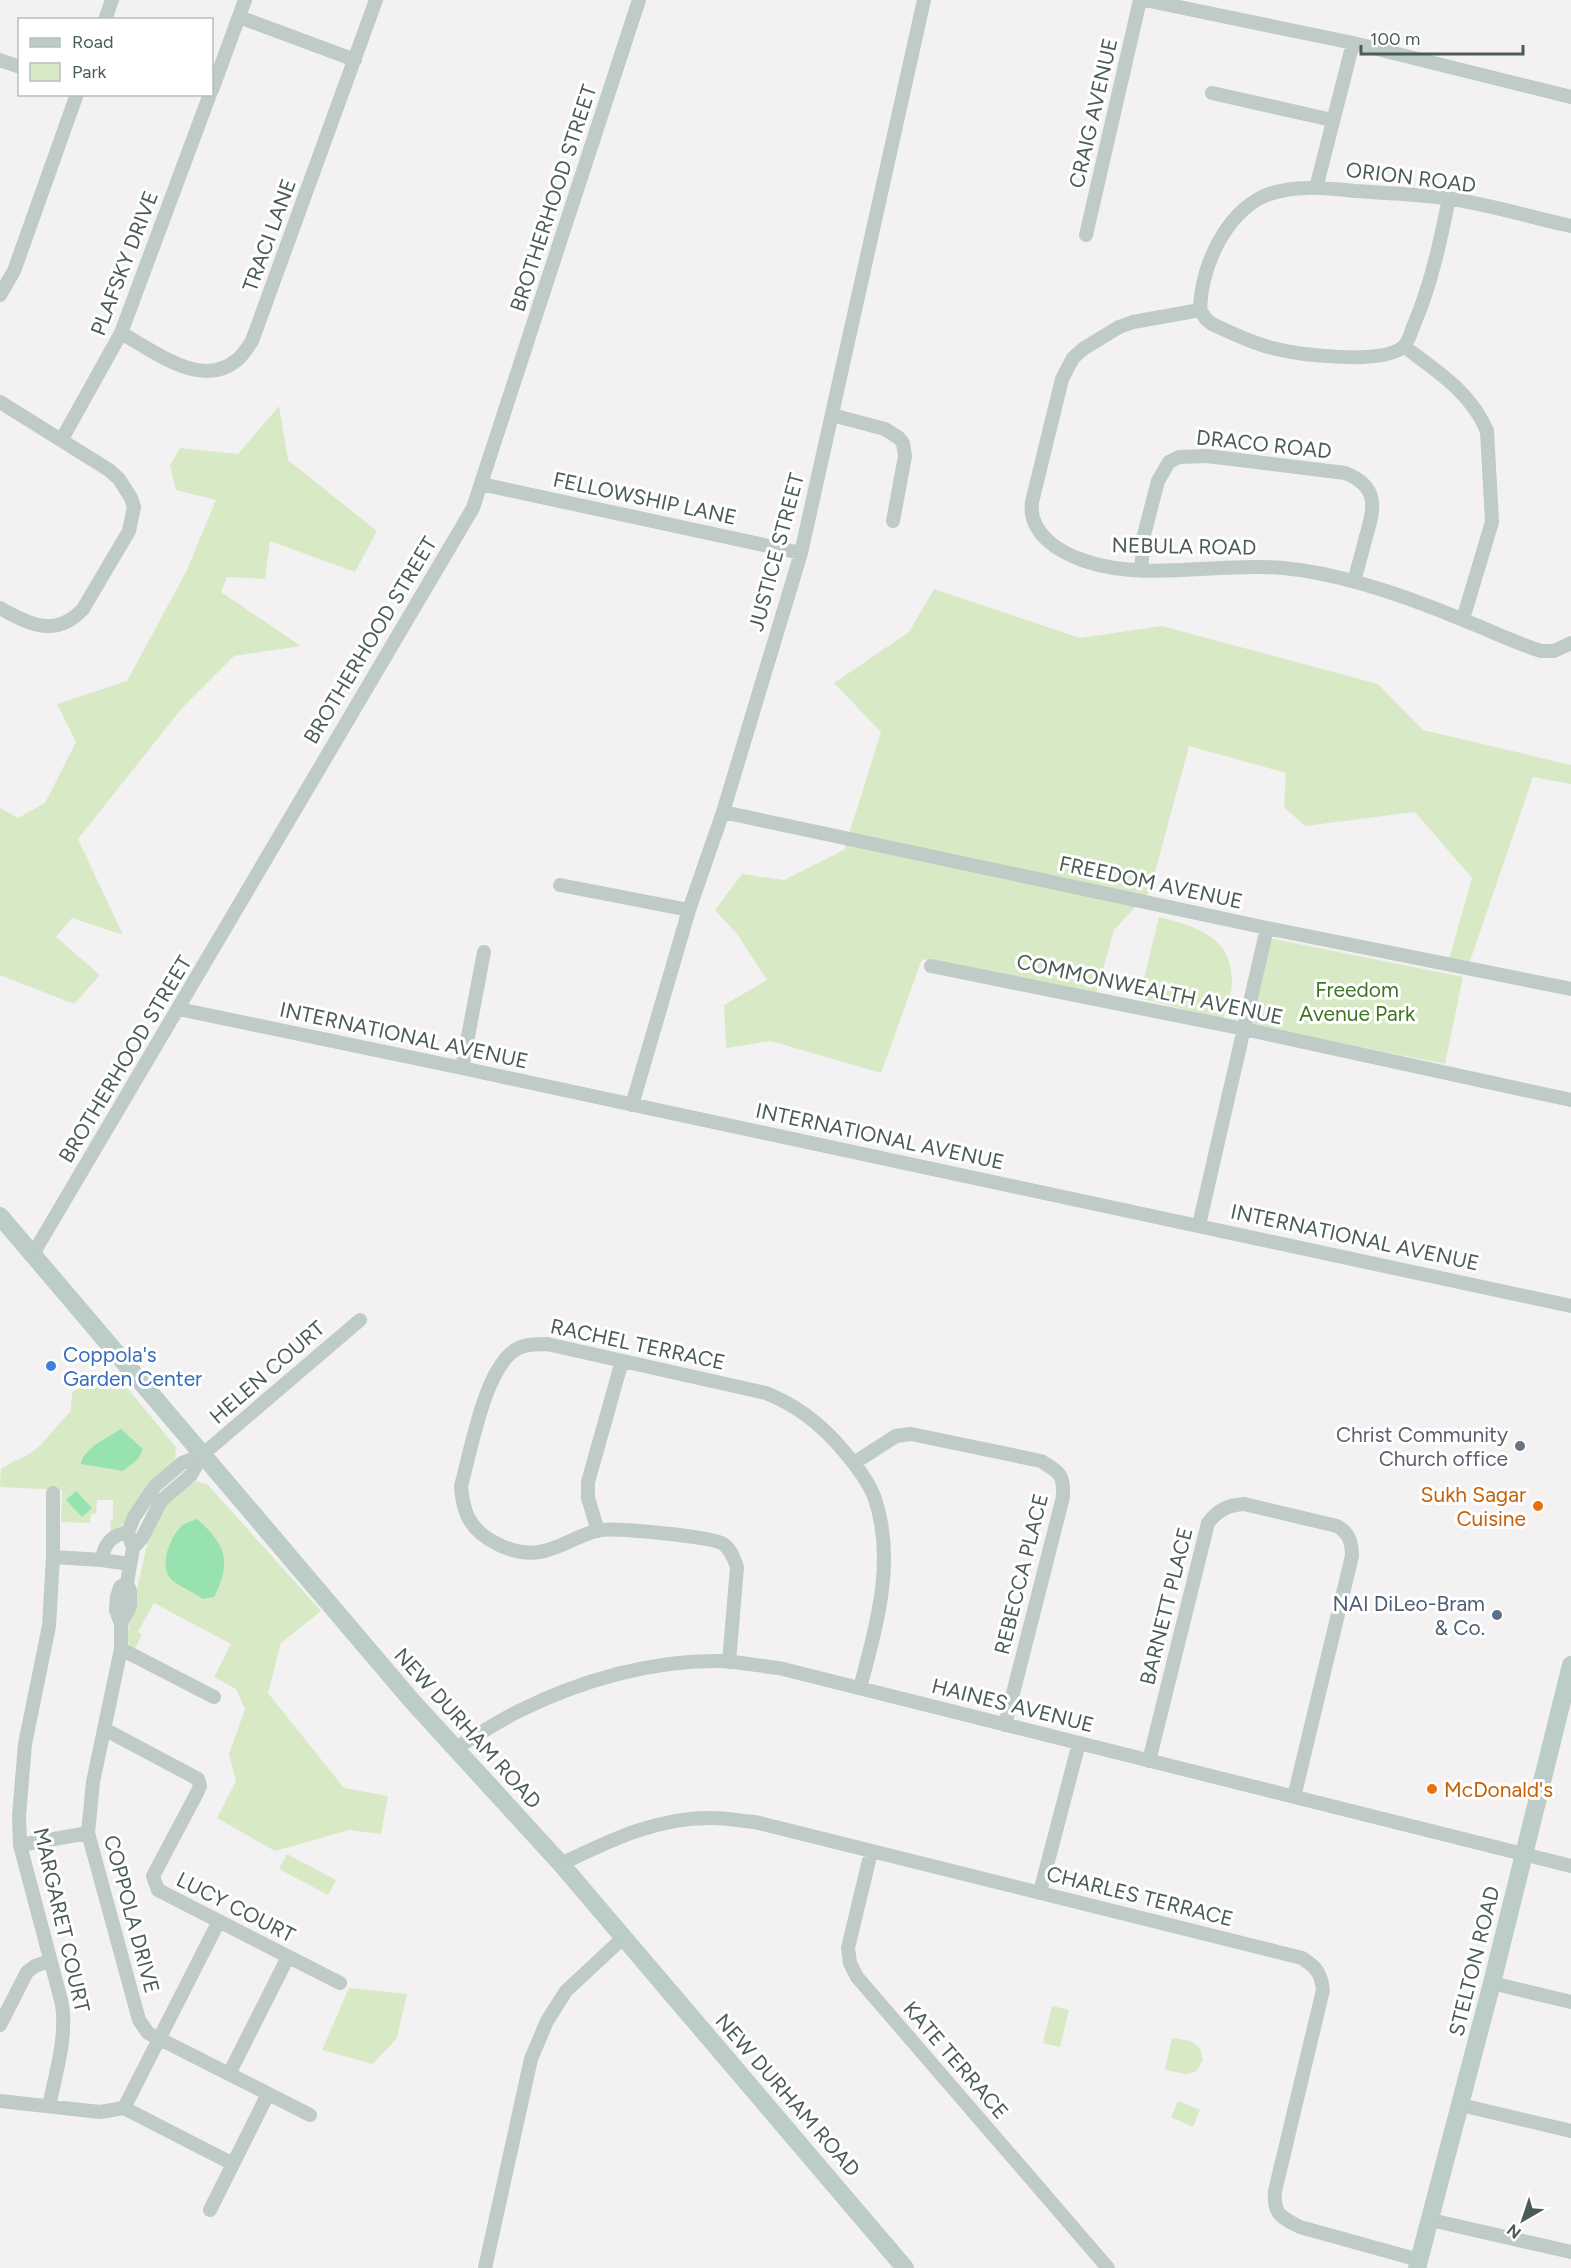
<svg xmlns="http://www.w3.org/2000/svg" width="1571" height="2268" font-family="Figtree,sans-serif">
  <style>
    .green { fill: #d7eac5 }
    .water { fill: #98e2b2 }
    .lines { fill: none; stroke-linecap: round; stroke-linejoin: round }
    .street { stroke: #becbc6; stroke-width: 14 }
    .secondary { stroke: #bccdc7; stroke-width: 18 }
    .shop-dot { fill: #3f7fe0; stroke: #fff; stroke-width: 2 }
    .worship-dot { fill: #6b7280; stroke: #fff; stroke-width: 2 }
    .food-dot { fill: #e8710a; stroke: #fff; stroke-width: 2 }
    .service-dot { fill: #5c6f8a; stroke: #fff; stroke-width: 2 }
    .labels { text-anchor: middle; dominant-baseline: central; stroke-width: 6; stroke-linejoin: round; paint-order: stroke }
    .street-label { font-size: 21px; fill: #4b5c55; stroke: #fff }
    .park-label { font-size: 21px; fill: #407623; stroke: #fff }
    .shop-label { font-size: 21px; fill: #366cbe; stroke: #fff; text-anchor: start }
    .worship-label { font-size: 21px; fill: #5b616d; stroke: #fff; text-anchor: end }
    .food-label { font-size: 21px; fill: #c56008; stroke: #fff; text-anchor: end }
    .service-label { font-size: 21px; fill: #4e5e75; stroke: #fff; text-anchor: end }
  </style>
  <rect width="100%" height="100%" fill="#f3f1f2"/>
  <!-- green -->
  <path class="green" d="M279,406L288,460L377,531L355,572L270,541L265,579L227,577L221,592L301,646L234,656L182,708L78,839L123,935L72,918L56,937L100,975L74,1004L0,975V808L18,818L45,803L76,742L57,704L127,681L186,572L216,500L176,490L170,465L180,448L238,454Z
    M934,589L1080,638L1162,626L1378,684L1423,730L1571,765V784L1533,777L1468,967L1448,963L1472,878L1415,812L1305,826L1284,807L1286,773L1189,746L1150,891L1114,930L1096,994L922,959L881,1073L771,1041L726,1048L724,1005L767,980L737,934L715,910L742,874L784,880L844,850L881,732L834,683L909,632Z
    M1159,917C1195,926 1233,937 1232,982C1232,994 1226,1007 1223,1019L1139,998Z
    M1269,938L1463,977L1445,1064L1252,1025Z
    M114,1372L176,1447L175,1460L129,1520L110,1532L111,1519H113V1500H97L96,1514H91L90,1523L61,1522L62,1490L0,1487L1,1469C11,1461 25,1458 35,1450C47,1440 59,1422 71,1411V1401L73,1391Z
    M197,1481L208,1485L321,1611L281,1643L268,1693L344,1788L388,1796L381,1834L349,1830L275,1851L217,1818L236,1781L229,1754L245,1709L236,1689L214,1677L231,1644L154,1603L138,1632L142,1634L136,1647L131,1648L127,1641C128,1626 133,1610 136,1595C145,1554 151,1498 197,1481Z
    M287,1854L336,1880L328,1895L279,1869Z
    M349,1988L407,1994L397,2038L373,2064L322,2050Z
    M1052,2006L1069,2010L1060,2047L1043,2043Z
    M1172,2038L1191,2041L1200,2048L1203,2060L1197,2071L1187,2074L1165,2070Z
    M1178,2101L1200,2110L1193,2127L1171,2117Z"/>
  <!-- water -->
  <path class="water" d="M121,1429L143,1449L138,1459L123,1471L81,1464C83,1448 109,1437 121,1429Z
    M76,1491L92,1508L82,1517L66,1500Z
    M197,1519C226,1545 232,1561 214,1597L203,1599C195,1593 176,1585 170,1578C159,1564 171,1534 183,1525C187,1522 192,1521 197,1519Z"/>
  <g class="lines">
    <!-- street -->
    <path class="street" d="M1145,0L1353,43L1571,97
      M239,17L355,60
      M105,20L112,0
      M0,60L20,67
      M212,90L245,0
      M1212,93L1332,120
      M1316,188L1353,43
      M1086,235L1140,0
      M0,295L14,271L77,94
      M1200,310L1133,322L1119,327L1083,349L1073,358L1062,379L1032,502C1028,533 1058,552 1085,561C1148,582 1218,562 1283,568C1342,573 1411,598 1466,621C1491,631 1516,643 1541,651H1554L1571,643
      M1200,310C1201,268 1224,215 1264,196C1292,184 1326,188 1355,191C1385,193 1416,194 1446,198C1488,204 1530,217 1571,226
      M1200,310L1206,319L1212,324C1232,333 1252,343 1272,348C1299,355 1382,365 1403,347C1408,343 1411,333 1413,327C1431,285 1440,243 1449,198
      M121,333C154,351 201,390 237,360C243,355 248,347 252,341L376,0
      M1405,347C1436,371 1471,392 1487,431L1492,522L1463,619
      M0,402L109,470L119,479L131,498L134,507L129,531L83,609C56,638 30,625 0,608
      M832,415L885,429L899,438L903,443L905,456L893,521
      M62,439L121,333L210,94
      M481,484L801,553
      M1141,570L1144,535L1158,481L1169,462L1179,457L1207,456L1345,473C1381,487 1374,510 1365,540C1362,553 1358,567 1354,581
      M723,812L1267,928L1571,989
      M560,885L689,910
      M931,966L1244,1029L1571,1100
      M179,1009L462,1068L1571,1306
      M462,1068L484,952
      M632,1105L689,910L723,812L801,553L924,0
      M1199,1225L1267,928
      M33,1254L473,508L639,0
      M854,1463L896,1436L911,1434L1041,1461C1060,1473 1064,1474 1063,1497L1005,1725
      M598,1531L588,1498V1482L622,1361
      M133,1548L142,1538L161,1501L191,1475L202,1455L360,1320
      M53,1557L102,1560L129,1564
      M102,1560C104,1543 112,1535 128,1532
      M127,1583L120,1587L117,1597L116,1610L121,1624V1649L93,1782L88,1833L139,2020L148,2033L310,2115
      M121,1624L130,1606V1591L127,1583L133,1548L128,1532L134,1517L155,1486L182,1463L202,1455
      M121,1649L214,1697
      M729,1662L737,1567C734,1559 731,1549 723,1544C711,1536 616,1528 600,1530C579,1534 560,1549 539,1552C515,1556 479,1540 468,1517C463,1507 462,1497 461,1486C471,1452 486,1355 524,1346C531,1344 540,1344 547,1344L766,1393C796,1405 821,1424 842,1449C854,1463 869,1481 875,1499C896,1562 876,1627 860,1688
      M104,1729L198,1779L200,1786L197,1793L153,1876L158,1890L340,1983
      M454,1749C476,1736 498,1721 521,1710C582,1680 652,1660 720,1661C740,1662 760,1666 779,1668L1571,1866
      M1149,1761L1208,1523C1218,1510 1228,1505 1244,1504L1337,1526C1349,1533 1352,1542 1352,1556L1294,1797
      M20,1845L88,1833
      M871,1852L848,1948L850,1963L857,1977L1108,2268
      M561,1864C609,1841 659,1816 714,1818C727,1818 741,1821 755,1822L1302,1958C1316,1967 1321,1973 1323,1990L1275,2191C1273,2214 1281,2217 1300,2227L1419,2260
      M1040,1892L1079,1743
      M1492,1983L1571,2002
      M0,2025L27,1972L35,1966L49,1961
      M229,2074L288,1957
      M0,2101L100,2112L124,2108
      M1461,2105L1571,2131
      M49,2106C56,2072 67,2038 62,2004L20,1845L19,1816L25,1744L49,1626L53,1557V1493
      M124,2108L219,1921
      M124,2108L233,2164
      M210,2210L268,2094
      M1431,2220L1571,2252
      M485,2268L531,2059L547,2021L566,1991L624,1937"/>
    <!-- secondary -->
    <path class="secondary" d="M0,1216L412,1701L561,1864L905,2268
      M1417,2268L1492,1983L1571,1665"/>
  </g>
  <!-- markers -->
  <circle class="shop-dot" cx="51" cy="1366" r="6"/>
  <circle class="worship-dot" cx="1520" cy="1446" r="6"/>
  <g class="food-dot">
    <circle cx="1538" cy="1506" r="6"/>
    <circle cx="1432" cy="1789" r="6"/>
  </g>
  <circle class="service-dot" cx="1497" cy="1615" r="6"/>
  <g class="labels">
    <!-- street labels -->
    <g class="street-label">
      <text transform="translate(1093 113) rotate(-77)">CRAIG AVENUE</text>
      <text transform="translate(1411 177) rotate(7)">ORION ROAD</text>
      <text transform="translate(553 198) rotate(-72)">BROTHERHOOD STREET</text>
      <text transform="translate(269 235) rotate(-70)">TRACI LANE</text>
      <text transform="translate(124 263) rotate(-69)">PLAFSKY DRIVE</text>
      <text transform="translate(1264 444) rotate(6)">DRACO ROAD</text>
      <text transform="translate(645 498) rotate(12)">FELLOWSHIP LANE</text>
      <text transform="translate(1184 546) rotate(1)">NEBULA ROAD</text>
      <text transform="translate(776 552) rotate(-75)">JUSTICE STREET</text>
      <text transform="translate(370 640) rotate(-59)">BROTHERHOOD STREET</text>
      <text transform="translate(1151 882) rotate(12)">FREEDOM AVENUE</text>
      <text transform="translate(1150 989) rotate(12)">COMMONWEALTH AVENUE</text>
      <text transform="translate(404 1035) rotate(12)">INTERNATIONAL AVENUE</text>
      <text transform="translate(125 1059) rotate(-59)">BROTHERHOOD STREET</text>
      <text transform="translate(880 1136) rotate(12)">INTERNATIONAL AVENUE</text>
      <text transform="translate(1355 1237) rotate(12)">INTERNATIONAL AVENUE</text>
      <text transform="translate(638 1344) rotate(12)">RACHEL TERRACE</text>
      <text transform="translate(267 1372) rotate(-41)">HELEN COURT</text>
      <text transform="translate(1021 1574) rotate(-76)">REBECCA PLACE</text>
      <text transform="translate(1166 1606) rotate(-76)">BARNETT PLACE</text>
      <text transform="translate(1013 1705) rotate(14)">HAINES AVENUE</text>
      <text transform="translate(468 1728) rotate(48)">NEW DURHAM ROAD</text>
      <text transform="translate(1140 1896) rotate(14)">CHARLES TERRACE</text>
      <text transform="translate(236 1907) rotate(27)">LUCY COURT</text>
      <text transform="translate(132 1914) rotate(75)">COPPOLA DRIVE</text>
      <text transform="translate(62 1920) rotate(77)">MARGARET COURT</text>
      <text transform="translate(1474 1961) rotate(-76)">STELTON ROAD</text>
      <text transform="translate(956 2060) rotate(49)">KATE TERRACE</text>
      <text transform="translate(788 2095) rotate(49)">NEW DURHAM ROAD</text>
    </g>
    <!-- park labels -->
    <g class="park-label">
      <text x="1357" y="989">Freedom<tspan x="1357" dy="24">Avenue Park</tspan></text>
    </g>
    <!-- shop labels -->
    <g class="shop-label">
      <text x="63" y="1354">Coppola's<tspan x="63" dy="24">Garden Center</tspan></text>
    </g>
    <!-- worship labels -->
    <g class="worship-label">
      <text x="1508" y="1434">Christ Community<tspan x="1508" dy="24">Church office</tspan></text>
    </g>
    <!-- food labels -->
    <g class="food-label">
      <text x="1526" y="1494">Sukh Sagar<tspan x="1526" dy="24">Cuisine</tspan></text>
      <text x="1444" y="1789" text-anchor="start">McDonald's</text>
    </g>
    <!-- service labels -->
    <g class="service-label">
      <text x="1485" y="1603">NAI DiLeo-Bram<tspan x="1485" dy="24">&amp; Co.</tspan></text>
    </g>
  </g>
  <!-- legend -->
  <rect x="18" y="18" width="195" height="78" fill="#ffffff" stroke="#b7bebb" stroke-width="1.5"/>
  <rect x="30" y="38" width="30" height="9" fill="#bccdc7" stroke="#b7bebb" stroke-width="1.5"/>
  <text x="72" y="48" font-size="18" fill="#4b5c55">Road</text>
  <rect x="30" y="63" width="30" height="18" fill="#d7eac5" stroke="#b7bebb" stroke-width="1.5"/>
  <text x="72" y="78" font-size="18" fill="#4b5c55">Park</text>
  <!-- north arrow -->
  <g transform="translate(1523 2220) rotate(219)" stroke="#ffffff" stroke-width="4.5" paint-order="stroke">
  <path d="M0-4.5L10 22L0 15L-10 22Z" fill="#4b5c55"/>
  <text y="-9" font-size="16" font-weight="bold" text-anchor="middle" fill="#4b5c55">N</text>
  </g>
  <!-- scale -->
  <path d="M1361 45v9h162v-9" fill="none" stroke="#4b5c55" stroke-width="3"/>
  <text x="1370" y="45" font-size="18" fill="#4b5c55" stroke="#ffffff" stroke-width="4.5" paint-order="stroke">100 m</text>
</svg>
